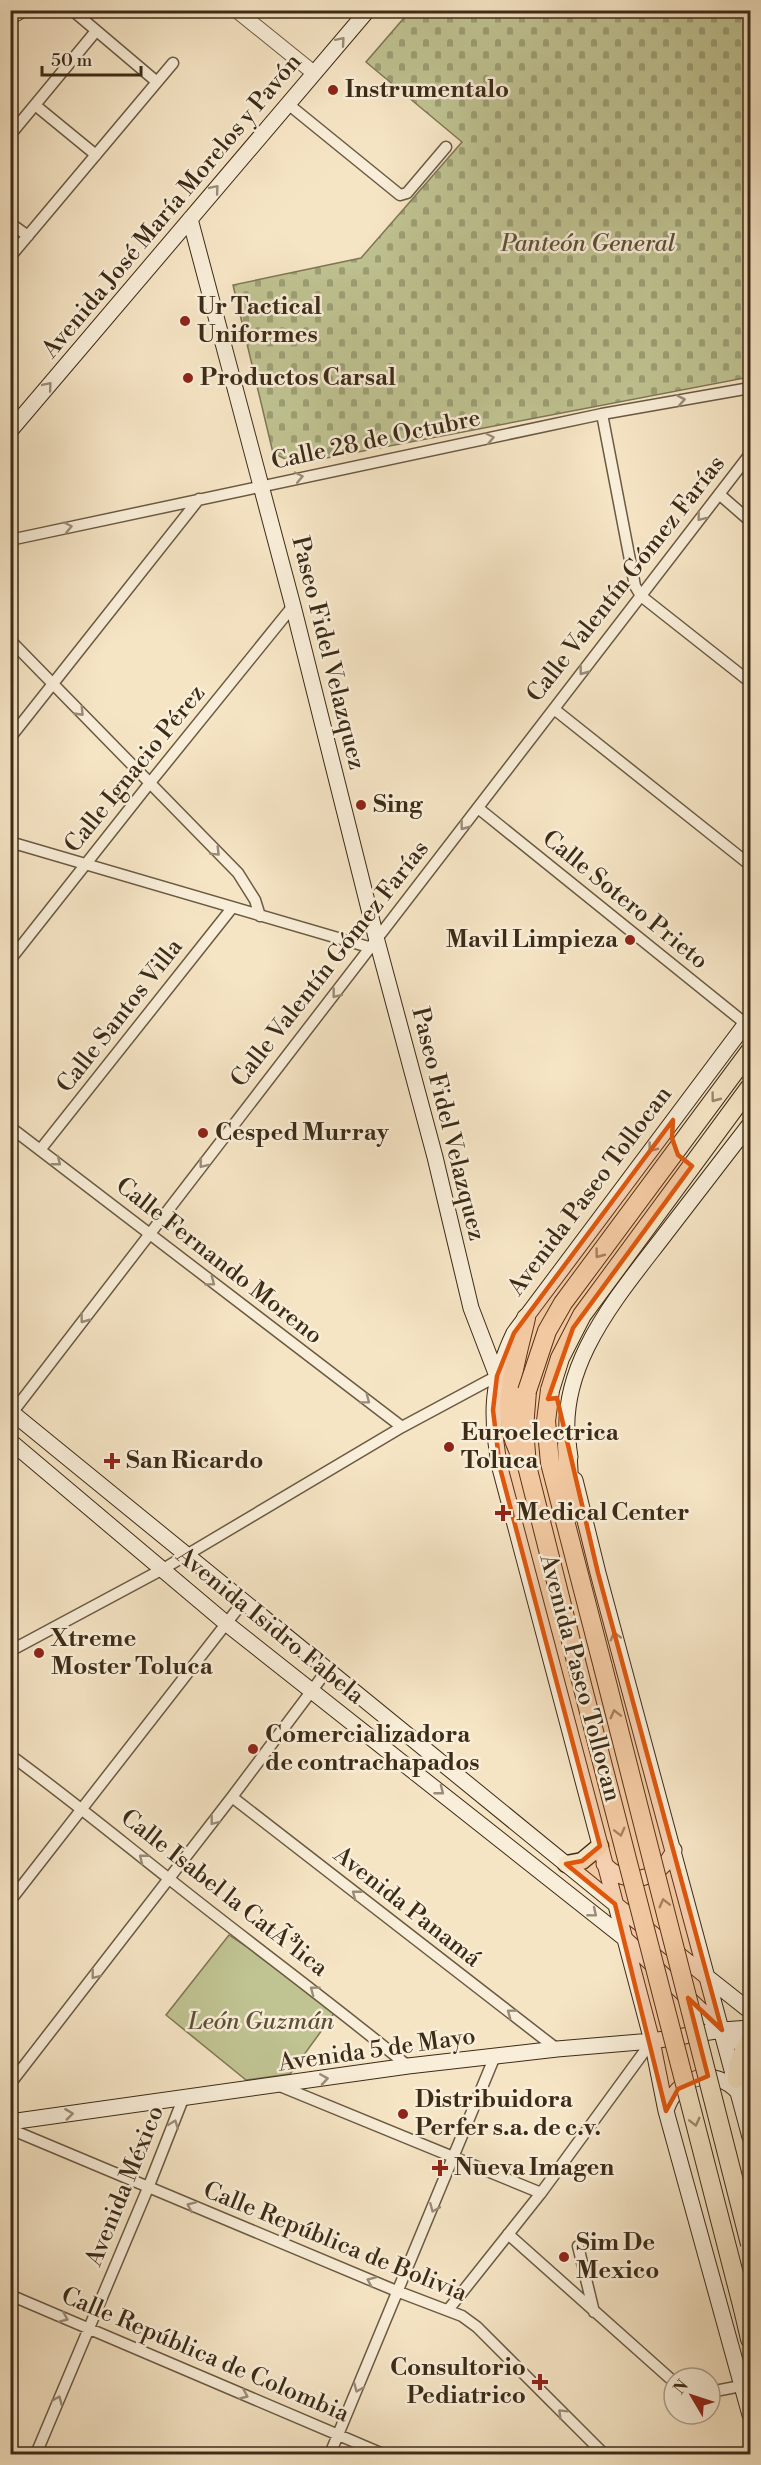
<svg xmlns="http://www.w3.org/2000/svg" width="761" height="2465" font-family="'Libre Bodoni',serif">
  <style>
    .cemetery { fill: url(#cemetery-stones); stroke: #7e7754; stroke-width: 1.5 }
    .park { fill: #c0c392; stroke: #7e7754; stroke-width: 1.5 }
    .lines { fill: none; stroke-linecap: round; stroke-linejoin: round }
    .minor-casing { stroke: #6a5a42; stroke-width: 13 }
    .tertiary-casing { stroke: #6a5a42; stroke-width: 16 }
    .secondary-casing { stroke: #3c2b17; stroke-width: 17 }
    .primary-casing { stroke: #3c2b17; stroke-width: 19 }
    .trunk-casing { stroke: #3c2b17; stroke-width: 20 }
    .minor { stroke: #f9eed9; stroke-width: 10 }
    .tertiary { stroke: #f9eed9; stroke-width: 14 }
    .secondary { stroke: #f9eed9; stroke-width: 15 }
    .primary { stroke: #f6e5c5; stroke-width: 16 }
    .trunk { stroke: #f6e5c5; stroke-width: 18 }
    .trunk-bridge-casing { stroke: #3c2b17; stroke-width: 20; stroke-linecap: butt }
    .trunk-bridge { stroke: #f6e5c5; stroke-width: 18 }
    .oneway { stroke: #9a8c78 }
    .oneway2 { stroke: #99886e }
    .marked { fill: #df570d; fill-opacity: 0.2; stroke: #df570d; stroke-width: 4.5; stroke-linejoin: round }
    .poi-dot { fill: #8f2418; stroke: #f9eed9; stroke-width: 2 }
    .labels { text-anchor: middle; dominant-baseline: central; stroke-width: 5; stroke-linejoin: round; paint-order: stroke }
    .poi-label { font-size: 24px; font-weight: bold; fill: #3c2b17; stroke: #f9eed9; text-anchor: start }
    .street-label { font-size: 24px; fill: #3c2b17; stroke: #f9eed9 }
    .park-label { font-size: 24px; font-style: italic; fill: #5d5136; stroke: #f9eed9 }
  </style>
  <defs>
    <pattern id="cemetery-stones" width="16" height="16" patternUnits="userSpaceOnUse" patternTransform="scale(1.5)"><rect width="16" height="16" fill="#c0c392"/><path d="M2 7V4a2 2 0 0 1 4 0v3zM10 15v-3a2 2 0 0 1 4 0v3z" fill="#9d9f76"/></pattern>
  </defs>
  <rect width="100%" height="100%" fill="#f6e5c5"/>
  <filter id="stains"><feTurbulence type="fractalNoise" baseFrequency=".00333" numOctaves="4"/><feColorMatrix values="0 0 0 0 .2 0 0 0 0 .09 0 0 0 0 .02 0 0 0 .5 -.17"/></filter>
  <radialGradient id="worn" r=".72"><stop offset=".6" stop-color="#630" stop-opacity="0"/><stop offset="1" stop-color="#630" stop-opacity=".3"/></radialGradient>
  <!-- cemetery -->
  <path class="cemetery" d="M410,11H750V377L295,464L273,453L233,285L361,258L462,142L366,62Z"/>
  <!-- park -->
  <path class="park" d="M229,1935L338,2008L290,2074L246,2080L166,2015Z"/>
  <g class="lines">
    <!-- minor casing -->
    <g class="minor-casing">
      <path id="minor" d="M72,10L157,82
        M288,104L400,195L407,193L446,147
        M35,105L96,155
        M10,135L96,31
        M10,223L28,236
        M10,257L173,63
        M602,414L635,586L641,596L750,682
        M719,494L750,521
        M10,540L602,414L750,388
        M10,640L238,873L255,900L260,916
        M554,709L750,865
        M10,738L199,499
        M478,808L746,1024
        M10,842L372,948
        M10,960L149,784L293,606
        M10,1127L402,1427
        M40,1150L232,908
        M12,1413L750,454
        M10,1651L163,1569L402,1427L497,1376
        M10,1755C65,1795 116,1837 168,1878C248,1942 330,2002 408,2066
        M232,1797L557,2049
        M10,1901L243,1602
        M10,2084L232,1797L328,1669
        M280,2086L541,2193
        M10,2129L399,2292L462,2316L477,2327L604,2454
        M508,2234L674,2382
        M578,2246L594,2312
        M10,2295L383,2454
        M448,2310L541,2193L652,2041
        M710,2392L741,2386
        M36,2454L148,2188L183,2099
        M330,2454L495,2056"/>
    </g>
    <!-- tertiary casing -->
    <g class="tertiary-casing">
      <path id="tertiary" d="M236,10L314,73"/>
    </g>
    <!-- secondary casing -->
    <g class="secondary-casing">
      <path id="secondary" d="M10,17L22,10
        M190,219L293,606L377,941L435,1157L471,1308L497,1376
        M10,431L368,10
        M750,1018L514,1333C491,1381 490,1416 500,1468L652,2041L666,2111L750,2415
        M10,1411L615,1904L750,2011
        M10,1441L227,1624L623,1937L722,2030L750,2051
        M570,1457C551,1370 618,1296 666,1233C694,1197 722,1160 750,1124
        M575,1480L598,1573L750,2137
        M604,1864C629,1889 659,1880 674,1850
        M666,2111C676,2076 714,2065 739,2093
        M10,2122L408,2066L557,2049L652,2041L722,2030L750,2028"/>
    </g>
    <!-- primary casing -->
    <g class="primary-casing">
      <path id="primary" d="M566,1864L582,1861L600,1846
        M736,2080C736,2065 740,2052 750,2040"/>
    </g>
    <!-- trunk casing -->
    <g class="trunk-casing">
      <path id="trunk" d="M550,1390L546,1421L550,1463L603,1667
        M527,1391L524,1428L527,1466L579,1673
        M567,1445L571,1513
        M523,1459C496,1417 516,1363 526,1318
        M743,2309L750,2339"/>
    </g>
    <!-- minor -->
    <use href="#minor" class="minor"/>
    <!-- tertiary -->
    <use href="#tertiary" class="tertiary"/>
    <!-- secondary -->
    <use href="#secondary" class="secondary"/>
    <!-- primary -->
    <use href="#primary" class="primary"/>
    <!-- trunk -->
    <use href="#trunk" class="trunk"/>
    <!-- trunk-bridge casing -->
    <g class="trunk-bridge-casing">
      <path id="trunk-bridge" d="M550,1390L560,1358L582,1315L750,1087
        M527,1391L547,1331L563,1303L750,1051
        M603,1667L750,2244
        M579,1673L743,2309"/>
    </g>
    <!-- trunk-bridge -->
    <use href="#trunk-bridge" class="trunk-bridge"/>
  </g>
  <!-- one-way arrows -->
  <defs><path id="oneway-chevron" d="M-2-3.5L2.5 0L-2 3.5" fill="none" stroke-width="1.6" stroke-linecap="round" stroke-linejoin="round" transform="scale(1.5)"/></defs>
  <g class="oneway">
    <use href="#oneway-chevron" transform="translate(341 41) rotate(-49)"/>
    <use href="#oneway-chevron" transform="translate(215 189) rotate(-50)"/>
    <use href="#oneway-chevron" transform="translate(48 386) rotate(-50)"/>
    <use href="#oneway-chevron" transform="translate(681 400) rotate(-10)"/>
    <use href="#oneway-chevron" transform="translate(490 438) rotate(-12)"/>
    <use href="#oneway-chevron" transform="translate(299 477) rotate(-12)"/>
    <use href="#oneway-chevron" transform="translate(701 517) rotate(128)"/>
    <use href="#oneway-chevron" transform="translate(68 527) rotate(-12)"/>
    <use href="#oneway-chevron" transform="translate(583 671) rotate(127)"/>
    <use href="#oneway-chevron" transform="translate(80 712) rotate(46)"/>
    <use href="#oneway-chevron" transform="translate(464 826) rotate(127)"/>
    <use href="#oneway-chevron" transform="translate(216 852) rotate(45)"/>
    <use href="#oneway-chevron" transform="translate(336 994) rotate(128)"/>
    <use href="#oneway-chevron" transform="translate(652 1148) rotate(127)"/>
    <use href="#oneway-chevron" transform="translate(57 1162) rotate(38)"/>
    <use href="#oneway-chevron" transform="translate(203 1164) rotate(128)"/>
    <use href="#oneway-chevron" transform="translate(211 1282) rotate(37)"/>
    <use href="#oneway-chevron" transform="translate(84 1319) rotate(127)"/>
    <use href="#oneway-chevron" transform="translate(366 1400) rotate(37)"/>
    <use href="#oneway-chevron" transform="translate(615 1636) rotate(-106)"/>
    <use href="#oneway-chevron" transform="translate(440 1791) rotate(38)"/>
    <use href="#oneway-chevron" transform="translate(214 1821) rotate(128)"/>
    <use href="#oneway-chevron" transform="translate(143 1858) rotate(-141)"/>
    <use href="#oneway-chevron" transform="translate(356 1894) rotate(-142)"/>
    <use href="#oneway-chevron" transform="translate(593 1913) rotate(39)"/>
    <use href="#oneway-chevron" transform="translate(95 1975) rotate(128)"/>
    <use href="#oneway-chevron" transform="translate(314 1990) rotate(-143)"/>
    <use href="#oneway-chevron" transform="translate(511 2013) rotate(-143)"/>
    <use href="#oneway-chevron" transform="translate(324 2079) rotate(-9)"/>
    <use href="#oneway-chevron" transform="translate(69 2114) rotate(-7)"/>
    <use href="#oneway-chevron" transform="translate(174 2124) rotate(-69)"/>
    <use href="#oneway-chevron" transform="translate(191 2206) rotate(-157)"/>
    <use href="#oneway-chevron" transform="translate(434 2208) rotate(113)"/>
    <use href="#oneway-chevron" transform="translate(371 2281) rotate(-157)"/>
    <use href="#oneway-chevron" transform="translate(64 2318) rotate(23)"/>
    <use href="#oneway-chevron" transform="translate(358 2388) rotate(113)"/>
    <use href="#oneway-chevron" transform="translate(244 2395) rotate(23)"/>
    <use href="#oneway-chevron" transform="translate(58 2400) rotate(-67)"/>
    <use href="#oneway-chevron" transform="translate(562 2413) rotate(-135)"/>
  </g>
  <g class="oneway2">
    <use href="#oneway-chevron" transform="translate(715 1098) rotate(127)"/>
    <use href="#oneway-chevron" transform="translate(599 1254) rotate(127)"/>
    <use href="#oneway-chevron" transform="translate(615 1714) rotate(-104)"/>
    <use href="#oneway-chevron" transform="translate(620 1832) rotate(76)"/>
    <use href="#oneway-chevron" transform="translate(664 1903) rotate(-104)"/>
    <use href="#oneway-chevron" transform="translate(695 2122) rotate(76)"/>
  </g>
  <!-- marked area -->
  <path class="marked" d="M673,1120L672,1138L678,1155L692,1166L573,1328L548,1399L557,1398L598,1573L722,2030L688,1998L708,2076L678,2089L666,2111L615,1904L566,1864L582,1861L600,1846L500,1468L493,1410L497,1376L514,1333Z"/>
  <!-- markers -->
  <g class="poi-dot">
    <circle cx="333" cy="90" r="6"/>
    <circle cx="185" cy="321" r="6"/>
    <circle cx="188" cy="378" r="6"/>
    <circle cx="361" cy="805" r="6"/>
    <circle cx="630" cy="940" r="6"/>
    <circle cx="203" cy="1133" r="6"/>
    <circle cx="449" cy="1447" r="6"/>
    <path d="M109 1452h6v6h6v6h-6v6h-6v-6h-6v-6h6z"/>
    <path d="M500 1504h6v6h6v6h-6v6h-6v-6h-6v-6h6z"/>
    <circle cx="39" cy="1653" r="6"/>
    <circle cx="253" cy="1749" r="6"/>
    <circle cx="403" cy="2114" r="6"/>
    <path d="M437 2159h6v6h6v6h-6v6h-6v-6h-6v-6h6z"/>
    <circle cx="564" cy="2257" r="6"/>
    <path d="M537 2373h6v6h6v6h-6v6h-6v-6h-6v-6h6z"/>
  </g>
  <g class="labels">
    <!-- poi labels -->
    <g class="poi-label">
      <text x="345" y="90">Instrumentalo</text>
      <text x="197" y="307">Ur Tactical<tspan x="197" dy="28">Uniformes</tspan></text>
      <text x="200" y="378">Productos Carsal</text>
      <text x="373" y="805">Sing</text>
      <text x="618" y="940" text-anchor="end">Mavil Limpieza</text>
      <text x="215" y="1133">Cesped Murray</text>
      <text x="461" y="1433">Euroelectrica<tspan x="461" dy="28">Toluca</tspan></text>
      <text x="126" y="1461">San Ricardo</text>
      <text x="516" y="1513">Medical Center</text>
      <text x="51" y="1639">Xtreme<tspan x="51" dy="28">Moster Toluca</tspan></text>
      <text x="265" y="1735">Comercializadora<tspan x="265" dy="28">de contrachapados</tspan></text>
      <text x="415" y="2100">Distribuidora<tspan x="415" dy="28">Perfer s.a. de c.v.</tspan></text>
      <text x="454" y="2168">Nueva Imagen</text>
      <text x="576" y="2243">Sim De<tspan x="576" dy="28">Mexico</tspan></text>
      <text x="526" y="2368" text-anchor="end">Consultorio<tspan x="526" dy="28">Pediatrico</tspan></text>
    </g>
    <!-- street labels -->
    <g class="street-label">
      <text transform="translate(172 206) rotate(-50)">Avenida José María Morelos y Pavón</text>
      <text transform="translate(376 440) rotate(-12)">Calle 28 de Octubre</text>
      <text transform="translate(626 579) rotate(-52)">Calle Valentín Gómez Farías</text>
      <text transform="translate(328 653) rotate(76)">Paseo Fidel Velazquez</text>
      <text transform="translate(135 769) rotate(-51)">Calle Ignacio Pérez</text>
      <text transform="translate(625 900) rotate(39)">Calle Sotero Prieto</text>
      <text transform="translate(330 964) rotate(-52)">Calle Valentín Gómez Farías</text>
      <text transform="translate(120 1016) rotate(-52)">Calle Santos Villa</text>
      <text transform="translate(448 1124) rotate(76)">Paseo Fidel Velazquez</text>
      <text transform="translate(590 1191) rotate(-53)">Avenida Paseo Tollocan</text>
      <text transform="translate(219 1261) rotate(38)">Calle Fernando Moreno</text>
      <text transform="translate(270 1626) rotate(39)">Avenida Isidro Fabela</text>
      <text transform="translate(580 1678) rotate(75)">Avenida Paseo Tollocan</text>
      <text transform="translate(224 1893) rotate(38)">Calle Isabel la CatÃ³lica</text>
      <text transform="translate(407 1907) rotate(38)">Avenida Panamá</text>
      <text transform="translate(377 2050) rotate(-8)">Avenida 5 de Mayo</text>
      <text transform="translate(125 2186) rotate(-68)">Avenida México</text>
      <text transform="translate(335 2242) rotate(22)">Calle República de Bolivia</text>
      <text transform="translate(205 2355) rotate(23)">Calle República de Colombia</text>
    </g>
    <!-- park labels -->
    <g class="park-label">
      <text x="588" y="244">Panteón General</text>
      <text x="261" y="2022">León Guzmán</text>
    </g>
  </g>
  <!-- margin -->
  <rect width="761" height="2465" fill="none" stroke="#f6e5c5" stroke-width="36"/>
  <rect x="12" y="12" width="737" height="2441" fill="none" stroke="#3c2b17" stroke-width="3"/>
  <rect x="18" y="18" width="725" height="2429" fill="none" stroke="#3c2b17" stroke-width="1.5"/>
  <!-- north arrow -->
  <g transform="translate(692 2396) rotate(309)"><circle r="28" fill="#f9eed9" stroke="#ada08b" stroke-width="1.5"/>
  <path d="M0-4.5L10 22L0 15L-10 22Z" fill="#8f2418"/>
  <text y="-9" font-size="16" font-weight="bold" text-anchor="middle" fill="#3c2b17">N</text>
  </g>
  <!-- scale -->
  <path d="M42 66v9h99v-9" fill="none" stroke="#3c2b17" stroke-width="3"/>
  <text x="51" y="66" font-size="18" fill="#3c2b17" stroke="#f9eed9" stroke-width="4.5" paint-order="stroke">50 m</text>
  <rect width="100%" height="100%" filter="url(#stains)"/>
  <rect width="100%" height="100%" fill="url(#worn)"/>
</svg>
